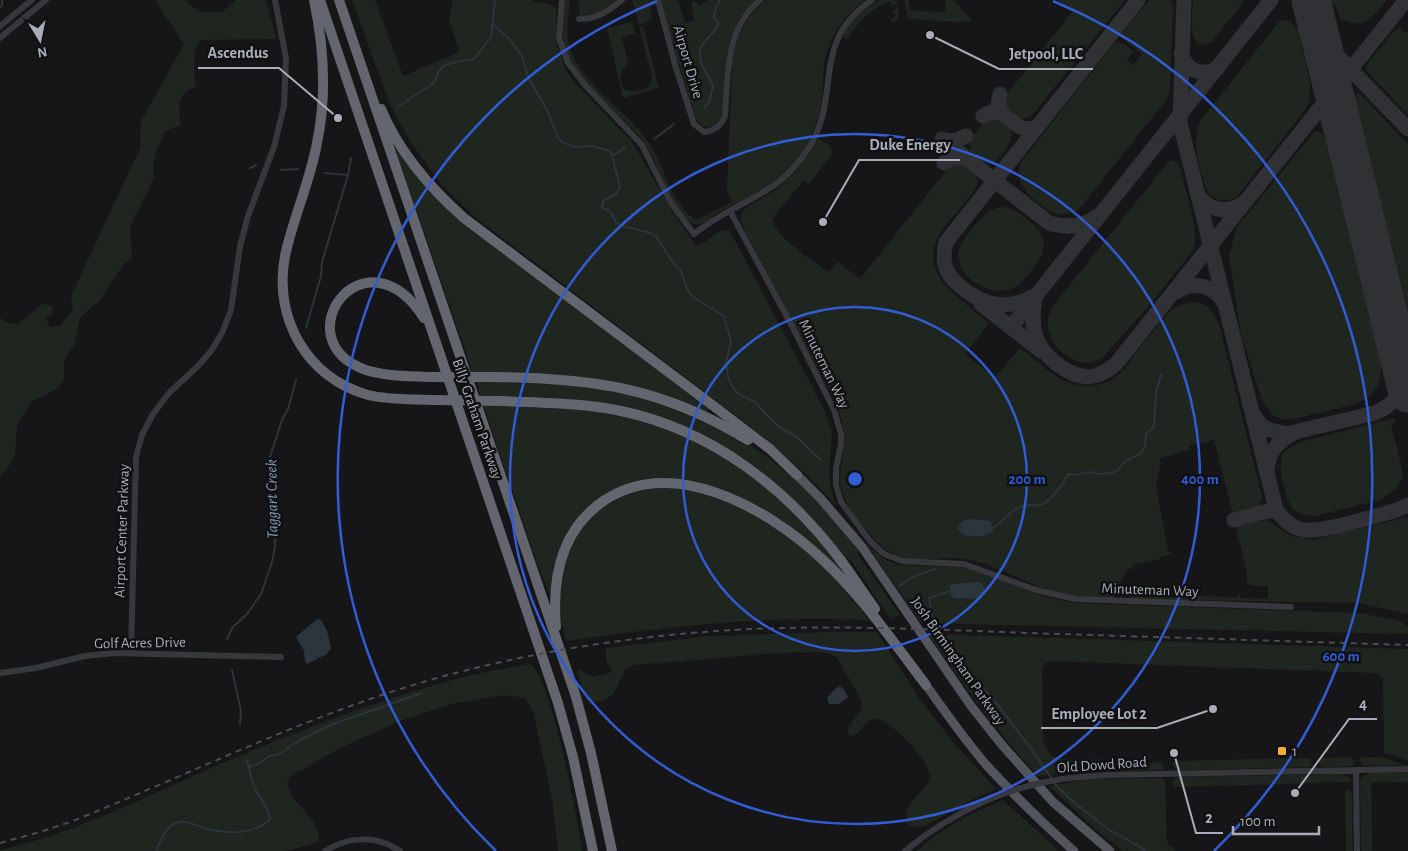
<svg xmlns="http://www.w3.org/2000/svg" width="1408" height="851" font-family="'Alegreya Sans',sans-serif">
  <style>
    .green { fill: #1e261f }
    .water { fill: #2c353c }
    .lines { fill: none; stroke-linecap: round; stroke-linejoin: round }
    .stream { stroke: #2c353c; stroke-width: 2 }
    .taxiway { stroke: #303135; stroke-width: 15 }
    .runway { stroke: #303135; stroke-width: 39 }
    .minor { stroke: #37383d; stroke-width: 6 }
    .major { stroke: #53555c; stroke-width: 9 }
    .highway { stroke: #63666e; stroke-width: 10 }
    .rail { stroke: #4a4c52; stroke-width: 2; stroke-dasharray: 6 5; stroke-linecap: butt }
    .minor-bridge { stroke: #37383d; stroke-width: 6 }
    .highway-bridge { stroke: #63666e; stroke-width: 10 }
    .ring { fill: none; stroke: #325cd3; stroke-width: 2.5 }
    .poi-dot { fill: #f2b134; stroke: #111113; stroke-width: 2 }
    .labels { text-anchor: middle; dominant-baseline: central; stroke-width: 5; stroke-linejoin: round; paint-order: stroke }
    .street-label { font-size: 15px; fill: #a8adb8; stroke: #111113 }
    .poi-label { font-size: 15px; fill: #a8adb8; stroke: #111113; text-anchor: start }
    .water-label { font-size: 16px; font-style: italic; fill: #7f9bb3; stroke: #111113 }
    .centre { fill: #325cd3; stroke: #111113; stroke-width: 2.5 }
    .ring-label { font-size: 15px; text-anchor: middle; font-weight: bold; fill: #325cd3; stroke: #111113; stroke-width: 5; stroke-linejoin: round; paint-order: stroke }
    .leader { fill: none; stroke: #a8adb8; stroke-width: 2 }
    .callout-dot { fill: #a8adb8; stroke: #111113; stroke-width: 2 }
    .callout-label { font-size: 16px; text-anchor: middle; font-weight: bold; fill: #a8adb8; stroke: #111113; stroke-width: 5; stroke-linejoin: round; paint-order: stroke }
  </style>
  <rect width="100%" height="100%" fill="#161618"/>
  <!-- green -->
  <path class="green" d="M155,0H184L200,12H222L236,0H266L276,39L202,40C190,47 195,75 196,87C176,93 178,108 181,125L165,131L156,152L153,167L154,178L130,226L132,259L125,263L113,279L100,301L90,308L80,318L74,346L64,360V380L58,388L31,402L17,426L15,455L6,471L0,476V318L8,323L18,324L43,303L52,307L53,313L46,319L50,327L60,326L73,310L71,296L140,148L141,121L184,44Z
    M352,0H375L403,76L459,52L449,19L453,0H530C539,3 549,2 556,8L557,45L566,70L577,85L633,143L673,213L697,247L722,230L730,231L824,409L832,432L829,475L831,491L837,506L806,474L765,438L475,217L442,185L409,140L389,102Z
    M565,0H570C568,20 564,38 573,56C590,91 628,111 649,143C664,165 672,206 696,220L732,202L727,190L732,62C737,34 744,19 765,0H865C843,16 828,38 824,66C823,77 823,89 822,100C819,123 807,147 793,165C773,188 746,198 720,211C711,216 701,230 690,222C671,209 660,167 647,147C640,135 629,126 619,116C598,94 567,70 563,38C561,25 564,12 565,0Z
    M579,0H616L602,11L583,16H580Z
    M632,0H655L656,5L650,6L652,18L644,23L639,25Z
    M661,0H678L685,23L695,21L691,4L694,1L700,6L707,0H755C722,30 725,74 723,115C718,124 712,130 702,126L696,119L670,35Z
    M880,0H895C898,7 901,15 896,21H891L888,16L889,15L891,19L895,16L893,11L897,9L896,4L892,5L889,1C871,10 858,22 847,39L843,37C848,21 865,8 880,0Z
    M904,0H909V10L945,13L946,0H953L973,21L952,22L908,19Z
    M1057,0H1125L1033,114C1023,124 1012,116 1005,107L1007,94L1072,12Z
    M1149,0H1170L1173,5L1170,90L1167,99L1080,208C1064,221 1051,213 1037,202C1024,191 1014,180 1021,162L1116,41L1126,45L1133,51L1127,60L1133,65L1142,54L1124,39L1121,34Z
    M1193,0H1245L1212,42C1186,56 1192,13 1193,0Z
    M1331,0H1387C1373,18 1363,31 1340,18L1335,4H1332Z
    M1283,20L1290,21L1298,30L1310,82L1309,102L1303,113L1238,195C1226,205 1212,201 1205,187C1199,162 1191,146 1200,121L1279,22Z
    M632,22L635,33L622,37L628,63C619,71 618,79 624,89C635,93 645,92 652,82L651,73L639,27L643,26L659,88L623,98L607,28Z
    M1400,27L1402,32H1408V115L1366,70L1367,64L1393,32Z
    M1357,93L1360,94L1408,144V309L1354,95Z
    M993,119C1025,124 1009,149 994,163C983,165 968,157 970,144C971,135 985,120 993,119Z
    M1316,131H1319L1324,135L1381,364C1382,398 1363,402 1335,409C1321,412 1307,416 1293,419H1282L1272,415L1262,400L1241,335L1229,255L1237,227L1314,132Z
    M819,139L830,146L832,150L831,156L809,184L804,180L772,219C775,238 813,260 828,272L838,262L860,279L949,167C961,159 979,170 978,184C968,201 953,215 942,231C913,272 962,300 989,323L965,354L995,377L1020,348C1035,359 1050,374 1067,382C1082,388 1101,387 1115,378C1123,372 1129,362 1135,354C1146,340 1158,326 1169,312C1192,295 1212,300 1220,328L1262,496L1259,506L1255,509L1233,514L1214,440L1189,446L1190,450L1160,458L1161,466L1160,467L1156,486L1168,550L1172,554L1160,557V559L1133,565L1132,569L1128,568L1118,587L1122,590C1115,600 1105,598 1095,597C1081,597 1067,596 1053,592C1024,582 995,564 964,559C944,556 923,562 903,558C890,554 878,545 870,534C861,523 849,511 844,497C836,478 843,460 844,441C844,427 841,416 836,404L746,233L740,219L744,209L777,189L795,172Z
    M398,145L422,181L694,396L709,409L708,412L659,394L473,373L394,146Z
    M1172,160L1175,161L1179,165C1184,186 1200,229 1194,249L1149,306L1103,357C1082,374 1050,350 1048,327C1047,320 1049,314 1052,307L1169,161Z
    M1003,207C1012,208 1018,212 1025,218C1039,228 1047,237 1042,256C1034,266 1026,281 1015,287C992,300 953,277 959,250C961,241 970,232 975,225C984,215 990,208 1003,207Z
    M476,381L578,384L660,401L732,433L770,459L808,491L845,532L859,551L857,553L899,614L891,620L850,559H845L817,523L798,503L758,469L717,443L603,403L561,398L480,395Z
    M483,405C511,406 539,405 567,407C661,413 749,461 812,531C822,542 831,555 840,567L837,570L757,508L656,480L581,517L551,591L549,592L538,566Z
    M1394,418L1396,423L1391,424L1403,473L1402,479L1396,489L1380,500L1315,516L1302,515L1292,509L1287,498L1281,474V460L1283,454L1288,449L1300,442Z
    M668,486L704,493L734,504L773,525L823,564L869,620C765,616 668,626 566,641L559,611V576L574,537L595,512L630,492Z
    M1408,517V614L1358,603L1130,599L1128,592L1130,590L1137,593L1138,597H1184L1185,592C1203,596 1219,598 1238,597L1239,592L1241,598L1268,599V586H1255L1247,584V573L1236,527L1267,520L1292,536L1313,540Z
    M867,545L884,559L898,565L964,567L1034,593L1054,599L1075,603L1360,613L1399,621L1408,626V634L921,623Z
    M828,632H877L919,698L953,742L996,789L973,799L925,826L911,827L907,824C907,820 906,815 907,812C909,798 929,790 930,777C930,762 888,715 873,719C864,722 862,730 856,735L850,736L847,729L861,710L862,702L838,659L831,654L821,652L776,653L635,665L626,668C615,688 616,704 587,701L577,672L579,670L593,677L612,672V669L606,661V648L710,636Z
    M928,634L1408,649V760L1384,753L1383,678L1377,673L1051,661L1044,664L1042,671L1043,741L1051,756L1061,759L1120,760L1147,764L1161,761L1164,767L1162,770L1069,772L1038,776C997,732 963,684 928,634Z
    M530,664C552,679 578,820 582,851H558L552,798L533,711L525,698L505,695L455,703L402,720L343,747L290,776L287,782C289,787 290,793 293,797C301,808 323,827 318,842L287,851H0V850C76,833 147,796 218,765C300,730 384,697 471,675C490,671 510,668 530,664Z
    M1349,757L1354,760L1353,766L1322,767L1317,761L1319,758Z
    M1361,757H1381L1406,765L1364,766L1359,761Z
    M1309,758L1311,760V765L1308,767L1178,770L1174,768L1172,763L1175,761Z
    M1408,772V782L1371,783L1372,851H1361L1360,780C1369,767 1394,772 1408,772Z
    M1342,774L1349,777L1351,782L1175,787L1173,784L1174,779L1179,777Z
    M1161,778L1165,781L1167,841L1168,844L1178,851H1123L1095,829L1049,786L1090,779Z
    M1345,789L1350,791L1352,795L1353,851H1346Z
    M1003,800L1059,851H917C941,828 973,812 1003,800Z"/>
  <!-- water -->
  <path class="water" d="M970,519L991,521L993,531C986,538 972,537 963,534L958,529C960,522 963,520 970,519Z
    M979,582L982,583L985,590L981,599L954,598L951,596L950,586L952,584Z
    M317,619L321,620L327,631L331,648L327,654L307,664L305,661L304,651L296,637Z
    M839,686L843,688L848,697L839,704H829L827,698L833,691Z"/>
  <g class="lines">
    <!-- stream -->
    <path class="stream" d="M0,8L2,5V0
      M493,24L510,40L522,56L529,79L548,112L558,138L562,142L575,147L591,146L610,151L612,155L620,187L616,194L603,201L602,208L610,211L616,222L622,226L651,233L656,236L671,260L681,271L687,289L693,297L724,316L731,342L726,362L728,377L733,388L739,394L755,402L767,415L782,429L794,435L820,459
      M397,107L434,83L439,71L445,65L460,61L471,60L475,58L491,37L495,0
      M704,108L709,102L713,86C708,74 694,59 702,45C708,36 715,34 719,23C709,16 717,8 720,0
      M654,139L674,124
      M613,155L625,148
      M250,168L256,165
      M281,170L298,169
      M325,173L347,175
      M306,328L321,276L322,262L348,175L351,158
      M992,528C1000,525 1003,518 1010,513C1014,510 1022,506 1028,505C1033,505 1038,507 1043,504C1051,500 1064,483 1068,474L1076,475L1088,472L1101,474L1111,473L1118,470L1123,463L1141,453L1145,447L1146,434L1154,427L1156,392L1161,375
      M900,586C911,576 922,573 936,569
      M950,591L929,598L933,619L952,652L968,676L991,696L1026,742L1052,779
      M227,639L232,628L247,614L261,594L272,562L275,546L276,508L274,485L269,460L282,420L288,409L296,380
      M232,670L241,711L240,724
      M249,767L261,762L269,756L277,755L302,739L333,724L422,693
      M1054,783L1071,800L1108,829L1147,851
      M156,851C161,840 166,824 180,822C188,820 199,827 207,829C226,834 255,835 270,819L266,807L256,791L253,783L247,760"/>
    <!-- taxiway -->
    <path class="taxiway" d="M1184,0L1180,123L1276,509C1283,520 1291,528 1304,530C1323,533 1375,516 1397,510L1408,505
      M1320,34L1329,47L1408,129
      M1181,53C1186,71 1202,77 1218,68
      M1000,94L998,105L1003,114
      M983,116C1008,100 1014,141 1039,125
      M942,139L1049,223C1066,228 1082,228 1096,217
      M942,139C951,142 957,141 966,136
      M944,163L953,157L967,158
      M1197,193C1207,210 1227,215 1243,203
      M1176,292C1193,280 1214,285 1224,303
      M1036,295C1033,309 1031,323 1036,337C1040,349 1048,357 1057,364C1078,380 1095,382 1116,364L1406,0
      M1036,295C1009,311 985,307 961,287C945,274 941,262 946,242L1138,0
      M981,304L1041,351
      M1011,327L1271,0
      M1253,414L1260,424L1267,429L1286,434L1375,413C1397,404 1404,389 1401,367
      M1267,470C1268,452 1278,441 1294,433
      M1234,520L1276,509"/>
    <!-- runway -->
    <path class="runway" d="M1311,0L1408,393"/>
    <!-- minor -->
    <path class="minor" d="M562,0L559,38L568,63L584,84L642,145L671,203L694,234C702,228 710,222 719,217C757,194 782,189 808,149C843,96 809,42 872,0
      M658,0L676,68L694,124L704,132C715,131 721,126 725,116C728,74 725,29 760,0
      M579,19C598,19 608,11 622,0
      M0,26L32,0
      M0,38L46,0
      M730,211L793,328L834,410L841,434V444L836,468V485L841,502L870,541L884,554L902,561L964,564L1036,590L1075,599L1291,607
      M131,652L136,457L142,435L153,414L169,393L198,366L211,351L222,333L231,310L240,246L248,216L274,147L284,106L286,58L275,0
      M0,673L36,668L85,656L114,653L281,657
      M1356,770L1357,851
      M1069,778L1106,775L1408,769
      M325,851C349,836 377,835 400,851
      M905,851C929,831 957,814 985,801"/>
    <!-- major -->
    <path class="major" d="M797,475L821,499L862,547L971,706L1002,745L1053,802L1110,851
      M926,685C946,713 966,742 989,768C1016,797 1045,825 1074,851"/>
    <!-- highway -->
    <path class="highway" d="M314,0C324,47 327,95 317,143C310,182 293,218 285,256C273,318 307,378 368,395C389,400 411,399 433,400
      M320,0L558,703L573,757L593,851
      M339,0L576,697L591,753L612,851
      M381,109C399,152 430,188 464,218L711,404L770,449L797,475
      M424,318C365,225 281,340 366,370C385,376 407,376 427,377
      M492,377C591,378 662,387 748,440
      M504,401C543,403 583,403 621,411C712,430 788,489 842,562C854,578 864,594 875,609
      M556,627C552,581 559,535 598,505C668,451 768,508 822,559C862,596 893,642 926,685"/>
    <!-- rail -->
    <path class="rail" d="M0,843L40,832L70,822C196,772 317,710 448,675C557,646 669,631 782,628C864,626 947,630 1029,633C1156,637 1282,641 1408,645"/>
    <!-- minor-bridge -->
    <path class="minor-bridge" d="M985,801C1012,789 1040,782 1069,778"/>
    <!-- highway-bridge -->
    <path class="highway-bridge" d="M427,377H492
      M433,400L504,401"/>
  </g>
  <!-- distance rings -->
  <g class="ring">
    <circle cx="855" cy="479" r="172"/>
    <circle cx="855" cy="479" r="345"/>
    <path d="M496 851A517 517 0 0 1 657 1M1053 1A517 517 0 0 1 1214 851"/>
  </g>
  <!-- markers -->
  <rect class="poi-dot" x="1277" y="746" width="10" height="10" rx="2.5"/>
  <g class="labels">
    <!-- street labels -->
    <g class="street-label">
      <text transform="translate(688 62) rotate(74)">Airport Drive</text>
      <text transform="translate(824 364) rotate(64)">Minuteman Way</text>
      <text transform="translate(477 419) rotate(71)">Billy Graham Parkway</text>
      <text transform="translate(122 531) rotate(-88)">Airport Center Parkway</text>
      <text transform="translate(1150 590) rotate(2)">Minuteman Way</text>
      <text transform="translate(140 643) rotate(-1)">Golf Acres Drive</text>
      <text transform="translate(958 661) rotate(55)">Josh Birmingham Parkway</text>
      <text transform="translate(1102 765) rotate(-4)">Old Dowd Road</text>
    </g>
    <!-- poi labels -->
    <g class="poi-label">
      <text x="1292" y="751">1</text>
    </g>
    <!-- water labels -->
    <g class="water-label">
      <text transform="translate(272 499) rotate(-91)">Taggart Creek</text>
    </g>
  </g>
  <circle cx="855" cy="479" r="8" class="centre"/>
  <g class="ring-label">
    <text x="1027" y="484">200 m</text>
    <text x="1200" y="484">400 m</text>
    <text x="1341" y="661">600 m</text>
  </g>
  <!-- callouts -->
  <path class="leader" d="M338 118L279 68H198M930 35L999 69H1093M823 222L859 160H960M1295 793L1349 719H1377M1213 709L1157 728H1041M1174 753L1196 833H1223"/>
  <g class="callout-dot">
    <circle cx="338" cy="118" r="5"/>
    <circle cx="930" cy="35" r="5"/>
    <circle cx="823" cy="222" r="5"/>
    <circle cx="1295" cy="793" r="5"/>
    <circle cx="1213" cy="709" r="5"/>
    <circle cx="1174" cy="753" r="5"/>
  </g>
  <g class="callout-label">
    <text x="238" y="58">Ascendus</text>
    <text x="1046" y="59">Jetpool, LLC</text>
    <text x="910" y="150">Duke Energy</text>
    <text x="1363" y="709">4</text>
    <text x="1099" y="719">Employee Lot 2</text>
    <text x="1209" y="823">2</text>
  </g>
  <!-- north arrow -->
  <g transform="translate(40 40) rotate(170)" stroke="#111113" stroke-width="4" paint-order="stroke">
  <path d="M0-4L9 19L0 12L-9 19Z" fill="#a8adb8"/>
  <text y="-8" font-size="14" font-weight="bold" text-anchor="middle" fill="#a8adb8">N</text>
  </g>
  <!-- scale -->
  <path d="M1233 826v8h86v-8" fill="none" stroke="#a8adb8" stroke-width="2.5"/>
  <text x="1240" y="826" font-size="15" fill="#a8adb8" stroke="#111113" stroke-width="4" paint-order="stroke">100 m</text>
</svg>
